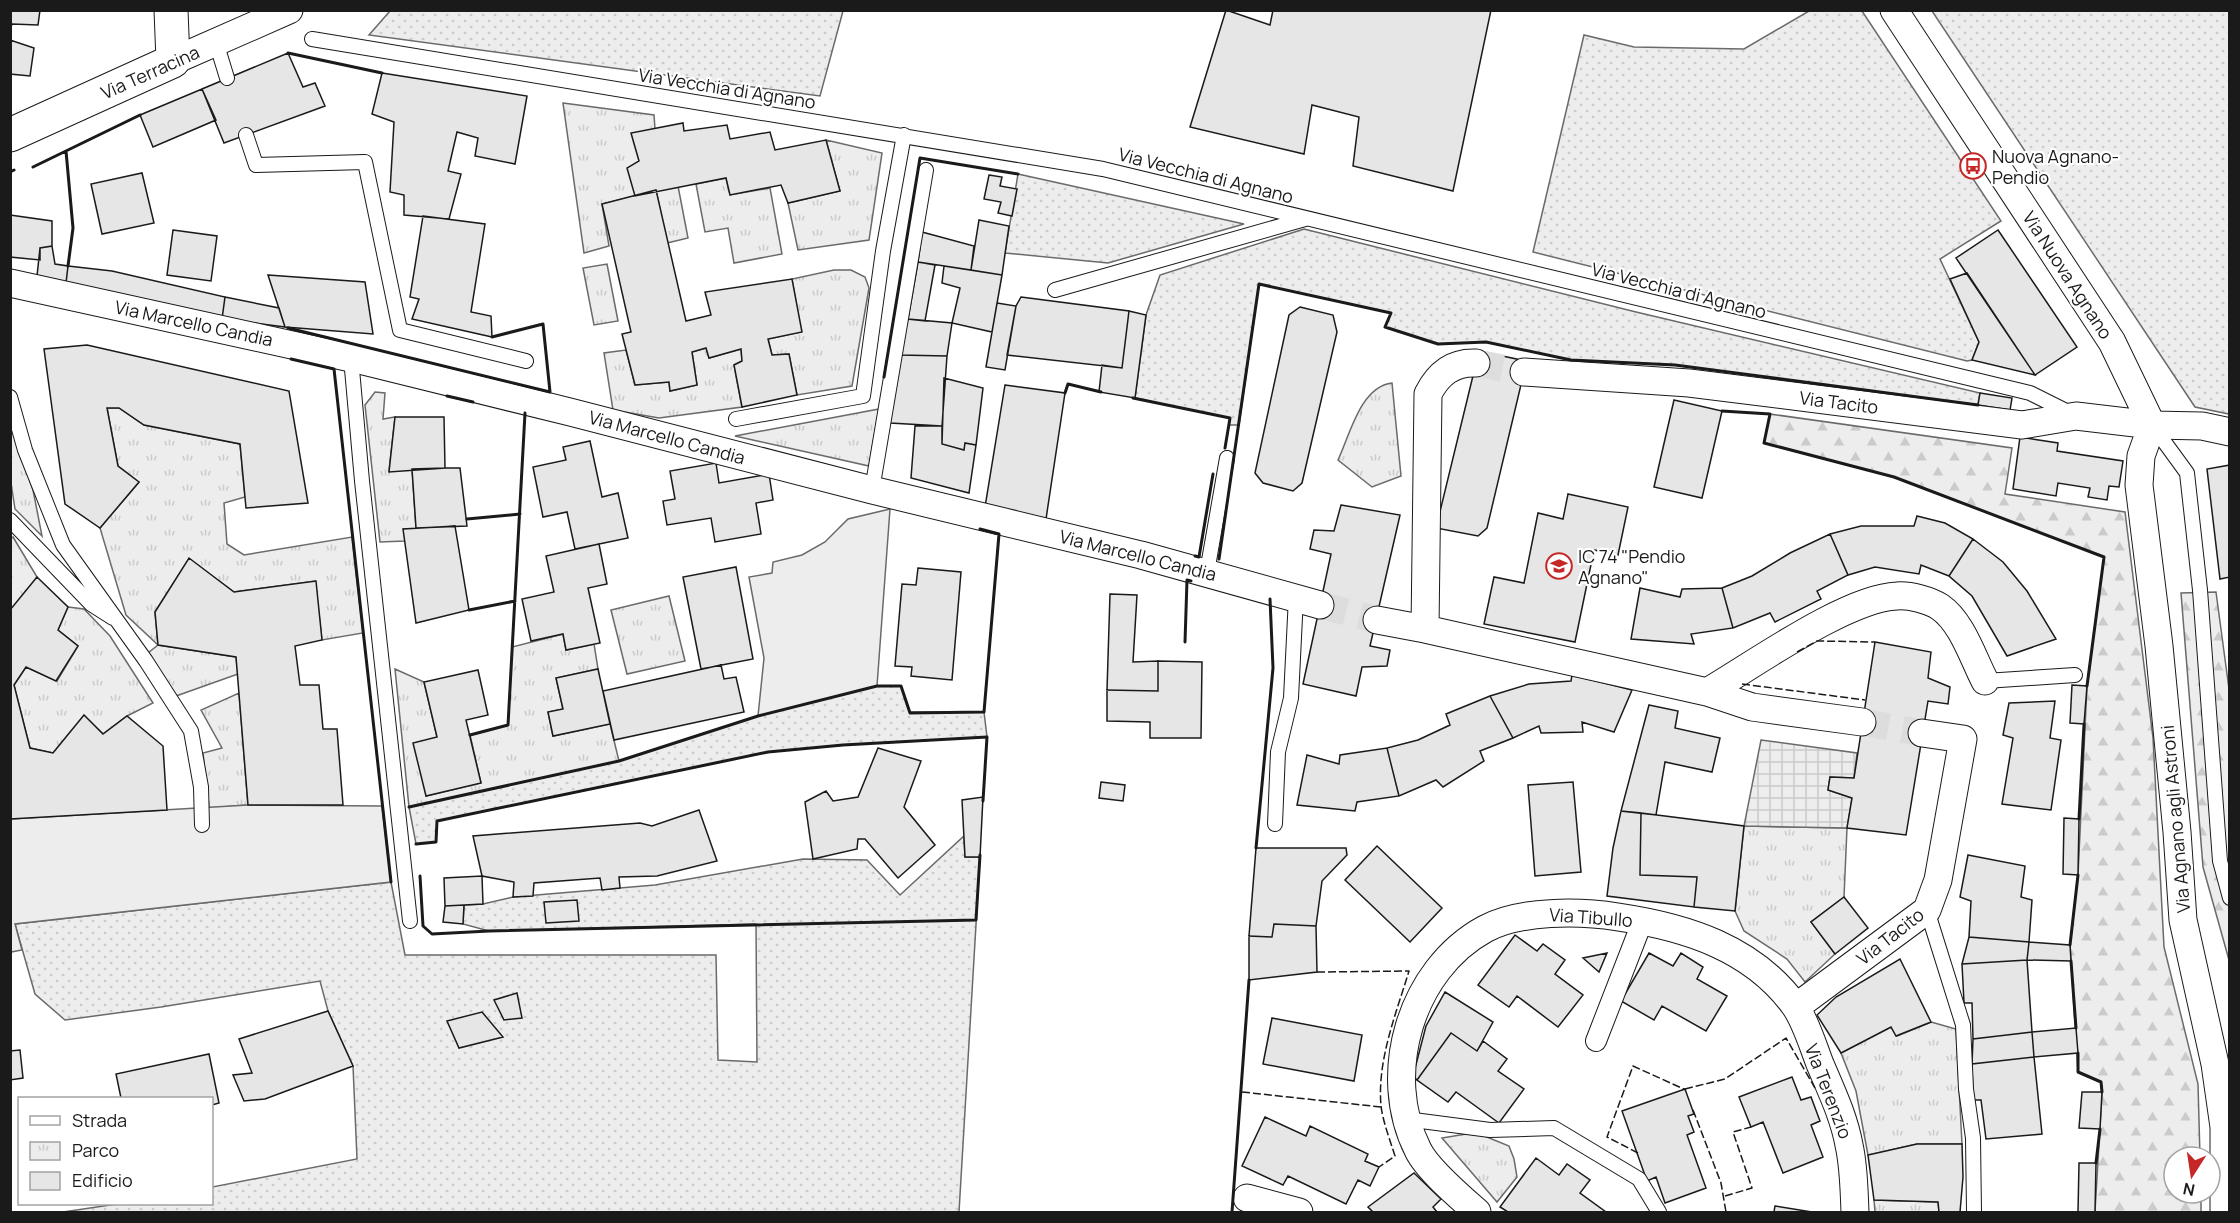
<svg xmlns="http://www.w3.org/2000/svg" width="2240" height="1223" font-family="Manrope,sans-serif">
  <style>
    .grass { fill: url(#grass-dots); stroke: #6a6a6a; stroke-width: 1.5 }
    .forest { fill: url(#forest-firs); stroke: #6a6a6a; stroke-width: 1.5 }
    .park { fill: url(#park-tufts); stroke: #6a6a6a; stroke-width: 1.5 }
    .built { fill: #ededed; stroke: #6a6a6a; stroke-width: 1.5 }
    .plaza { fill: url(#plaza-grid); stroke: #6a6a6a; stroke-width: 1.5 }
    .building { fill: #e6e6e6; stroke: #1a1a1a; stroke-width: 1.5 }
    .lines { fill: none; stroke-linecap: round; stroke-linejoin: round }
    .minor-tunnel { stroke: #ddd; stroke-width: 27; stroke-dasharray: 27 14; stroke-linecap: butt }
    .service-casing { stroke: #1a1a1a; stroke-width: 16 }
    .pedestrian-casing { stroke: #1a1a1a; stroke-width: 22 }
    .minor-casing { stroke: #1a1a1a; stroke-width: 29 }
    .secondary-casing { stroke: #1a1a1a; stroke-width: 35 }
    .service { stroke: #fff; stroke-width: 14 }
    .pedestrian { stroke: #fff; stroke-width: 20 }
    .minor { stroke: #fff; stroke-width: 27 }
    .secondary { stroke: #fff; stroke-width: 33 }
    .fence { stroke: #1a1a1a; stroke-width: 1.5; stroke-dasharray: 8 3; stroke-linecap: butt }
    .wall { stroke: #1a1a1a; stroke-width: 3 }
    .labels { text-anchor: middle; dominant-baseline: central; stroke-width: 4.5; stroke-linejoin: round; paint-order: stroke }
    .street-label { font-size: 18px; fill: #1a1a1a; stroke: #fff }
    .poi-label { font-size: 18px; fill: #1a1a1a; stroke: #fff; text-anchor: start }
  </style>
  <defs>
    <pattern id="grass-dots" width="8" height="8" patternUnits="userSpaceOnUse" patternTransform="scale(1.5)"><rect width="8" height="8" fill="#ededed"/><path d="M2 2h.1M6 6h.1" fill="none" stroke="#cbcbcb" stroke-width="1.8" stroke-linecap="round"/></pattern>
    <pattern id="forest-firs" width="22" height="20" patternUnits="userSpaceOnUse" patternTransform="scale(1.5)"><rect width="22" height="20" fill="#ededed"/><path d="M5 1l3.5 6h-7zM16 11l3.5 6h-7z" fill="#cbcbcb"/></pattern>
    <pattern id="park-tufts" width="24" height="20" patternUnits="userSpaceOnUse" patternTransform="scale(1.5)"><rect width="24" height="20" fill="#ededed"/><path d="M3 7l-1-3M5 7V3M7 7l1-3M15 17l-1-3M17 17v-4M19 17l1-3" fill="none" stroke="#cbcbcb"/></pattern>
    <pattern id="plaza-grid" width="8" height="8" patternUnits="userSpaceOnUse" patternTransform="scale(1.5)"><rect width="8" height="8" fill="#ededed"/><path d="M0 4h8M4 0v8" fill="none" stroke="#cbcbcb"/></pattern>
  </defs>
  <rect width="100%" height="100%" fill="#fff"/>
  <!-- grass -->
  <path class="grass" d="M390,11V10L843,11L820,96L369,35Z
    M1809,11H1862L2001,221L1940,259L1979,342L1972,360L1967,361L1533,252L1584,35L1634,47L1744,49Z
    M1932,11H2229V414L2195,407Z
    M1018,174L1244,224L1108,263L1005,253Z
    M1304,229L1636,312L1980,393L1978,405L1675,365L1571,360L1486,342L1438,344L1385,327L1391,313L1259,284L1239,425H1229V418L1135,398L1146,315L1160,275Z
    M877,686H901L910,712H984L987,737L843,745L768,752L437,821L436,842L416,844L409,807L619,761L758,716Z
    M964,836L965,857H980L959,1212H63L117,1204H212V1187L357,1159L353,1066L328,1011L320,981L161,1007L65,1020L35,994L15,924L391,882L405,955H716L718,1060L757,1062L756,924L489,931L463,924L464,905L483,904L513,897L655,885L803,859L867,860L900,895Z"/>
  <!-- forest -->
  <path class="forest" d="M1770,414L2012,448L2005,494L2125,512L2153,738L2164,947L2198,1084L2200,1157H2174V1193H2201V1212H2095L2102,1092L2101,1082L2078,1072L2070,945L2078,875L2087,686L2104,557L1894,477L1764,443Z
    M2216,592L2229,689V960L2203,867L2181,593Z"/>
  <!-- park -->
  <path class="park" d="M563,103L654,115L655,129L639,161L635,196L602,204L609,246L584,253Z
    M826,140L882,153L869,240L798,250L788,203L840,191Z
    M726,178L730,195L770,188L782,254L734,263L728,228L705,232L696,184Z
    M678,186L688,238L667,243L656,190Z
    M607,264L618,321L594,325L583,268Z
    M834,270H851L865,277L869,288L852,386L797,395L789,354L772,355L768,339L801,332L792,279Z
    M706,348L709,358L741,349L742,361L734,365L742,407L659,418L613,410L604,353L626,350L635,385L669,382L670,391L697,385L692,352Z
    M1392,383L1401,476L1372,487L1338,460C1350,435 1360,387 1392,383Z
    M375,392L385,393L383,419L395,417L389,471L412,469L416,528L404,529L405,541L380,542L365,405Z
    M107,408H119L144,425L240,444L245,497L224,503L227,544L244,555L352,537L363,633L322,640L315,581L234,592L189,559L155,612L158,645L236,657L238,674L176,696L148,653L158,645L126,615L100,528L139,482L118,466Z
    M879,409L869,466L735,436Z
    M10,422L33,490L42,536L15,509L11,483Z
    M13,537L37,577L11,610L10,539Z
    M669,596L685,661L627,674L611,610Z
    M68,607L84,609L110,636L153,703L127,716L103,734L84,715L53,753L30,748L14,685L26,667L57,681L78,646L58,630Z
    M563,634L566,650L594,644L598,669L556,678L563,709L548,712L553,736L610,724L619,761L409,807L395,669L424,682L437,737L426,796L481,783L470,735L508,725L512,647Z
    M239,693L248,805L209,808L203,753L222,748L201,710Z
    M1744,826L1847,828L1844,897L1811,922L1835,954L1805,982L1787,959L1744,931L1735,911Z
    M1931,1022L1956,1029L1962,1144H1917L1868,1155L1856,1091L1841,1053L1891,1027L1897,1036Z
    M1466,1134L1482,1135L1509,1146L1514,1159L1517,1177L1497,1202L1442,1138Z
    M1874,1200L1938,1202L1939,1212H1875Z"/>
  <!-- built -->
  <path class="built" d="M890,509L877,686L758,716L764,658L749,577L772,573L773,562L802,555L825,542L848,519Z
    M248,805L382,806L391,882L15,924L22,950L11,952V819Z"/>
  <!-- plaza -->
  <path class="plaza" d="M1761,740L1857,753L1854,778L1830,777L1828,790L1852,798L1847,828L1744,826Z"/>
  <!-- building -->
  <path class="building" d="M10,10H40L38,25L12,24L10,30Z
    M1226,10L1270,25L1273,10H1491L1453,191L1353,166L1359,117L1312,105L1304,154L1190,127Z
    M10,40L34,48L30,76L10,74Z
    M288,53L303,87L315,83L325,106L224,143L202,89Z
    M382,73L527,96L515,164L475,156L478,138L457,132L448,171L461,174L449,219L404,215V195L390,192L394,122L372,114Z
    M202,89L216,120L153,147L140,115Z
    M683,123L684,131L727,125L730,139L770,132L775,150L826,140L840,191L788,203L781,185L730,195L726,178L635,196L627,168L639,161L631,133Z
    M142,173L154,223L102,234L91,184Z
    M989,175L1002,177L1000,186L1017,189L1012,216L998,213L1001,202L984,199Z
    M656,190L686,321L711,315L705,292L792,279L802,332L768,339L772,355L789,354L797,395L742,407L734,365L742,361L741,349L709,358L706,348L692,352L697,385L670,391L669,382L635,385L622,334L631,332L602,204Z
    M10,215L52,221V246L40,248V260L10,257Z
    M423,216L485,224L471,312L491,316L492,337L412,319L419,299L410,297Z
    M979,220L1009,226L1002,275L971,270Z
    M173,230L217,236L211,281L167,275Z
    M1998,230L2077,347L2035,375L1956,258Z
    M922,232L974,246L971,270L918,262Z
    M52,246L55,264L68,266L66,283L37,276L40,248Z
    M918,262L935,265L925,321L908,319Z
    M68,266L112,271L225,297L222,319L66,283Z
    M944,266L1002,275L992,332L952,323L960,288L942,283Z
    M1967,273L2035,375L1972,360L1979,342L1950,279Z
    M268,275L365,282L373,334L285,327Z
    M225,297L279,308L285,327L222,319Z
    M1021,297L1129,311L1122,368L1007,355L1016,306Z
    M997,303L1016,306L1005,370L986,367Z
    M1300,307L1333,315L1337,332L1302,483L1293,491L1263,483L1255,473L1289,315Z
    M1129,311L1146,315L1135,398L1099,392L1102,365L1122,368Z
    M908,319L952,323L947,356L899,355Z
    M87,345L289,391L308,503L246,508L240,444L144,425L119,408H107L118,466L139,482L100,528L65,504L44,349Z
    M1479,351L1521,360L1524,372L1487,528L1478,536L1436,528Z
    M899,355L947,356L942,426L890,423Z
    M944,378L983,388L976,445L965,443L964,450L942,444Z
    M1005,385L1065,393L1046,519L985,507Z
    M1980,393L2012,398L2010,410L1978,405Z
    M1674,400L1722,411L1702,498L1654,487Z
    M395,417H444L445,468L389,472Z
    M915,426H942V444L964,450L965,443L976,445L969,493L911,478Z
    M2020,437L2058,443L2057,451L2123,461L2119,487L2109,486L2107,500L2088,497L2090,488L2058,483L2056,496L2013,489Z
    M590,441L602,497L618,493L628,538L575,549L567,512L543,517L533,467L566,460L563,447Z
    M716,463L719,483L769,474L773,500L756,503L761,534L715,542L711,518L667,525L663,501L675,499L670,471Z
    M2230,465V577L2220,579L2207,469Z
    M445,468H460L467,526L416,528L412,469Z
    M1568,494L1628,507L1618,555L1594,550L1575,642L1484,624L1494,577L1524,583L1538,513L1563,519Z
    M1341,505L1400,515L1370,646L1390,650L1387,666L1362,667L1356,696L1303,684L1331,554L1310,549L1314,530L1334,531Z
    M1917,516L1945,523L1973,539L1949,576L1921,565L1919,574L1875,567L1848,575L1830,534L1861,526H1914Z
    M455,526L469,610L416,623L403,529Z
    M1830,534L1848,575L1817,591L1821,599L1775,622L1770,613L1733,628L1722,588L1752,576L1790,553Z
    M1973,539L2003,562L2027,591L2056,639L2007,656L1972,596L1949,576Z
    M599,544L607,584L588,588L600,643L566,650L563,634L531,641L522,599L554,592L546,556Z
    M189,558L234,592L316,581L322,640L295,646L300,685H319L323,729H337L343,805H248L236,657L158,645L155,612Z
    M736,567L753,659L701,669L683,577Z
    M918,568L961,572L952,680L911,676L912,667L895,666L902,584L916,585Z
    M37,577L68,607L58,630L78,646L56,681L26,667L14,685L30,748L53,753L84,715L103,734L127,716L163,746L167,810L10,819V610Z
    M1640,588L1680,597L1682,589L1722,588L1733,628L1691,634L1694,644L1631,639Z
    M1110,594L1137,595L1133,662L1158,661V691L1107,690Z
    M1875,642L1931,652L1928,678L1950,687L1948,704L1928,701L1906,835L1847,828L1852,798L1828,790L1830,777L1854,778Z
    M1158,661L1202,662L1201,738H1150V722L1107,721V690L1158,691Z
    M721,665L724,679L736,677L744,712L614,740L603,691Z
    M598,669L610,724L553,736L548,712L563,709L556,678Z
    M478,670L488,715L466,720L481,783L426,796L413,743L437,737L424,682Z
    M1572,675L1632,690L1614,732L1582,722L1583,732L1541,733L1539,726L1513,738L1490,696L1529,684L1571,681Z
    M2072,685L2087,686L2084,724L2070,723Z
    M1490,696L1513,738L1480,751L1484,761L1443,787L1436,780L1399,796L1387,748L1418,740L1450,725L1446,714Z
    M2055,701L2050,738L2061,740L2051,810L2002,804L2013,738L2003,735L2009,703Z
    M1649,705L1678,711L1675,728L1720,738L1712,772L1665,762L1656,815L1621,811Z
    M878,748L921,761L904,807L935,845L898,878L865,839H858L857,849L813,859L805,802L826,791L833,801L858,797Z
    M1387,748L1399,796L1357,802L1355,811L1297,805L1307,755L1339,764L1340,755Z
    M1101,782L1125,785L1123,801L1099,798Z
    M1573,782L1581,872L1535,876L1528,785Z
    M983,797L980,857H965L962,800Z
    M699,810L717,861L657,876L619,877L620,888L602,890L600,878L534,883L533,896L513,897L514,882L482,876L473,836L640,823L652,826Z
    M1621,811L1641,813L1640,875L1697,877L1694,907L1607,896L1613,848Z
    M1641,813L1744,826L1735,911L1694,907L1697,877L1640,875Z
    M2064,818L2079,819L2078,875L2063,874Z
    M1377,846L1442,908L1410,942L1345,880Z
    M1256,848H1346L1347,855L1322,881L1316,926L1274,924L1272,937L1249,936Z
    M1968,855L2025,866L2021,897L2032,900L2029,942L1969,937L1971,901L1960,897Z
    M482,876L483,904L445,906L444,878Z
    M1844,897L1868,928L1835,954L1811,922Z
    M577,900L579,921L546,923L544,902Z
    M464,905L463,924L443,922L445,906Z
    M1274,924L1316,926L1317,972L1249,980V936L1272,937Z
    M1515,935L1537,951L1543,944L1565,960L1555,974L1583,995L1558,1027L1517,996L1509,1007L1478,985Z
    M1969,937L2029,942L2027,960L1962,964Z
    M2029,942L2070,945L2071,961L2027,960Z
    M1607,953L1599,972L1583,958Z
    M1649,953L1673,966L1681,953L1703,967L1697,979L1727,996L1706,1031L1662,1006L1654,1020L1621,1001Z
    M1900,959L1931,1022L1896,1036L1891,1027L1841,1053L1817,1015L1836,997Z
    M2027,960L2032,1032L1973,1039L1972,1003H1964L1962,964Z
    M1445,992L1493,1022L1477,1051L1451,1033L1417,1080L1413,1076L1426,1026Z
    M517,993L522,1018L504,1020L494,1000Z
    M328,1011L353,1066L265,1099L244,1101L233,1075L252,1073L239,1039Z
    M482,1012L503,1037L459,1048L447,1021Z
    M1272,1018L1362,1035L1354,1081L1263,1064Z
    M2076,1028L2078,1053L2034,1057L2032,1032Z
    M2032,1032L2034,1057L1972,1064L1973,1039Z
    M1451,1033L1477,1051L1483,1041L1507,1059L1498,1071L1524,1089L1499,1123L1456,1092L1448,1102L1417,1080Z
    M20,1050L23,1078L10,1080V1051Z
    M209,1054L219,1103L212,1105V1098H121L116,1074Z
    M2034,1057L2042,1134L1986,1139L1981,1100H1973L1972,1064Z
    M1792,1077L1801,1100L1811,1097L1820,1121L1811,1125L1823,1157L1783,1173L1763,1122L1751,1127L1739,1097Z
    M1685,1089L1694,1114L1688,1116L1694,1132L1687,1135L1706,1188L1665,1203L1656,1177L1647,1181L1622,1111Z
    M2082,1092H2102L2100,1129L2079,1128Z
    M1265,1117L1306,1136L1310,1126L1368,1154L1365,1161L1379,1167L1370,1186L1358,1180L1346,1204L1288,1176L1283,1185L1242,1166Z
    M1917,1144H1962L1963,1177L1960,1212H1939L1938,1202L1874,1200L1868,1155Z
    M1536,1158L1559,1175L1567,1164L1590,1180L1580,1193L1606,1212H1508L1500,1207Z
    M2079,1163H2096L2095,1212H2078Z
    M1414,1173L1441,1199L1433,1207L1437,1212H1373L1368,1207Z
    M1775,1206L1812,1212H1774Z"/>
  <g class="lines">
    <!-- minor-tunnel -->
    <path class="minor-tunnel" d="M1476,363L1524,372
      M1320,605L1377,620
      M1862,722L1922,733"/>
    <!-- service casing -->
    <g class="service-casing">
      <path id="service" d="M312,39L1103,169L2030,393L2072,414
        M216,42L227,78
        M246,135L256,165L365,162L400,330L526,361
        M1055,290L1305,219
        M351,358L362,481L410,921
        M10,397L25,450L63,545L146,661L191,731L201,787L202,825
        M736,419L863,396L883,251L904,135
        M2152,425L2187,473L2200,590L2220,861L2230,898
        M872,490L926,170
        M10,520L91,604L113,618
        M1207,572L1227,458
        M1985,681L2075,675
        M1275,824L1278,752L1291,698L1296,597
        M1927,910L1963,1025L1966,1089L1973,1138L1974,1212
        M1406,1119L1490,1130L1554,1128L1639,1179L1659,1212"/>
    </g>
    <!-- pedestrian casing -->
    <g class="pedestrian-casing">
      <path id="pedestrian" d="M1596,1041L1643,920"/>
    </g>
    <!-- minor casing -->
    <g class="minor-casing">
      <path id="minor" d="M1894,10L2112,342L2152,425
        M173,61L289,10
        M10,283L351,358L570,412L872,490L1141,555L1320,605
        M1476,363C1453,362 1438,374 1428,394L1425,629L1707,692L1752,707L1862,722
        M1524,372L1689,383L2022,425L2076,416L2152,425L2202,426L2230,432
        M2152,425L2141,456L2139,485L2159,646L2177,832L2183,920L2215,1064L2224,1127V1212
        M1377,620L1425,629
        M1707,692C1752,666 1846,598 1897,596C1910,595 1929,600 1940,607C1962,622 1973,658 1985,681
        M1796,1007L1927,910L1938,880L1963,739L1922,733
        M1247,1198L1299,1212
        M1477,1212C1461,1198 1427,1169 1418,1150C1380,1075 1410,970 1485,929C1520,910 1580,911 1618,917C1686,927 1753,948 1795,1006C1806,1022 1813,1046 1820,1064C1831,1090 1844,1117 1849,1145C1854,1167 1854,1190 1855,1212"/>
    </g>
    <!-- secondary casing -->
    <g class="secondary-casing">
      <path id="secondary" d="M10,135L173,61L171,10"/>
    </g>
    <!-- service -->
    <use href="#service" class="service"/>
    <!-- pedestrian -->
    <use href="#pedestrian" class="pedestrian"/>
    <!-- minor -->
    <use href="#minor" class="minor"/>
    <!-- secondary -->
    <use href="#secondary" class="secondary"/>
    <!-- fence -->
    <path class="fence" d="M1797,652L1817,641L1875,642
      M1742,684L1865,700
      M1317,972L1409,971C1396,1014 1377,1060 1381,1106C1383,1122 1390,1140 1395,1156L1379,1167
      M1685,1089L1725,1079L1786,1038L1815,1088
      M1242,1092L1381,1107
      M1693,1110L1721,1183L1726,1212
      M1638,1153L1607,1137L1633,1066L1686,1090
      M1725,1196L1752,1188L1733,1132L1751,1127"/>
    <!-- wall -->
    <path class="wall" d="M288,53L382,73
      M66,151L73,228L68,266
      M33,167L140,115
      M10,172L14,170
      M288,328L550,392L543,324L492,337
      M291,359L334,369L391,882
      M884,377L920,158L1018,174
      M1065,393L1068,384L1101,392
      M447,396L473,402
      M1133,398L1230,418L1225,448
      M1722,411L1770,414L1764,443L1894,477L2104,557L2087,686
      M467,519L520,514
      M1195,556L1199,557L1213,474
      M1219,559L1259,284L1391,313L1385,327L1438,344L1486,342L1571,360L1675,365L1978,405
      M469,610L515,601
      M1185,642L1187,580L1191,581
      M470,735L508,725L525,413
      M409,807L619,761L758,716L877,686H901L910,713L984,712L999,534L980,529
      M2079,819L2084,724
      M416,844L436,842L437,821L768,752L843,745L987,737L983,801
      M1256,848L1273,668L1270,599
      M420,876L423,926L432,934L489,931L976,920L980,855
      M2070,945L2078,875
      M2071,961L2076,1028
      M2078,1053V1072L2101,1082L2102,1092
      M2096,1163L2100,1129
      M1232,1212L1249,980"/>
  </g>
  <!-- icons -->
  <defs>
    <g id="bus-ring" transform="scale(1.35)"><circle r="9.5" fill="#fff" stroke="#c62828" stroke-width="1.5"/><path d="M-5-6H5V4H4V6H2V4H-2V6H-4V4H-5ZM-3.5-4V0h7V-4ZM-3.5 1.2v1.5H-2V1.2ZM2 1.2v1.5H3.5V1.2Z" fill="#c62828"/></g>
    <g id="school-ring" transform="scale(1.35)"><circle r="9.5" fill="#fff" stroke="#c62828" stroke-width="1.5"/><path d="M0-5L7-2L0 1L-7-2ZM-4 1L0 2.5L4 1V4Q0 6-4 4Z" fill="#c62828"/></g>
  </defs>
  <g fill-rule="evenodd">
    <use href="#bus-ring" x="1973" y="166"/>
    <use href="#school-ring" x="1559" y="566"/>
  </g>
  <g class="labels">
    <!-- street labels -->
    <g class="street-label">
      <text transform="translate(150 72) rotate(-24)">Via Terracina</text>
      <text transform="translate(727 88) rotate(9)">Via Vecchia di Agnano</text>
      <text transform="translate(1206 175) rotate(14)">Via Vecchia di Agnano</text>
      <text transform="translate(2068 275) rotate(57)">Via Nuova Agnano</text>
      <text transform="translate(1679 290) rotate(14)">Via Vecchia di Agnano</text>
      <text transform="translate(194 323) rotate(12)">Via Marcello Candia</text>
      <text transform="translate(1839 402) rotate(7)">Via Tacito</text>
      <text transform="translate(667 437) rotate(15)">Via Marcello Candia</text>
      <text transform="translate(1138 555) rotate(14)">Via Marcello Candia</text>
      <text transform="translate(2175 819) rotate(-95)">Via Agnano agli Astroni</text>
      <text transform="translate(1591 917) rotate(4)">Via Tibullo</text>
      <text transform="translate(1890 936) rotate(-38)">Via Tacito</text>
      <text transform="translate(1829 1091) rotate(69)">Via Terenzio</text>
    </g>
    <!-- poi labels -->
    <g class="poi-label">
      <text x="1992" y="156">Nuova Agnano-<tspan x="1992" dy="21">Pendio</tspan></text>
      <text x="1578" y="556">IC 74 "Pendio<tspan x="1578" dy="21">Agnano"</tspan></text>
    </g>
  </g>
  <!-- border -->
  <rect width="2240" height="1223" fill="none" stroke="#1a1a1a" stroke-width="24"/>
  <!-- legend -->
  <rect x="18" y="1097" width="195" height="108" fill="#ffffff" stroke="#a3a3a3" stroke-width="1.5"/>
  <rect x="30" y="1116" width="30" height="9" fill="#ffffff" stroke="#a3a3a3" stroke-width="1.5"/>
  <text x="72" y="1127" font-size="18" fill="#1a1a1a">Strada</text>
  <rect x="30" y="1142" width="30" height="18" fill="url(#park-tufts)" stroke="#a3a3a3" stroke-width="1.5"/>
  <text x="72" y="1157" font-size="18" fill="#1a1a1a">Parco</text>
  <rect x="30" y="1172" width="30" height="18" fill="#e6e6e6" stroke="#a3a3a3" stroke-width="1.5"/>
  <text x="72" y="1187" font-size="18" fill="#1a1a1a">Edificio</text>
  <!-- north arrow -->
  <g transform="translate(2192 1175) rotate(192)"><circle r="28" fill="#ffffff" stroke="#a3a3a3" stroke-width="1.5"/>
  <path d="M0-4.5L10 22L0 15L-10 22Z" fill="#c62828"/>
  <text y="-9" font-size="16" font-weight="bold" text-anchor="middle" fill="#1a1a1a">N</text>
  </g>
</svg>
